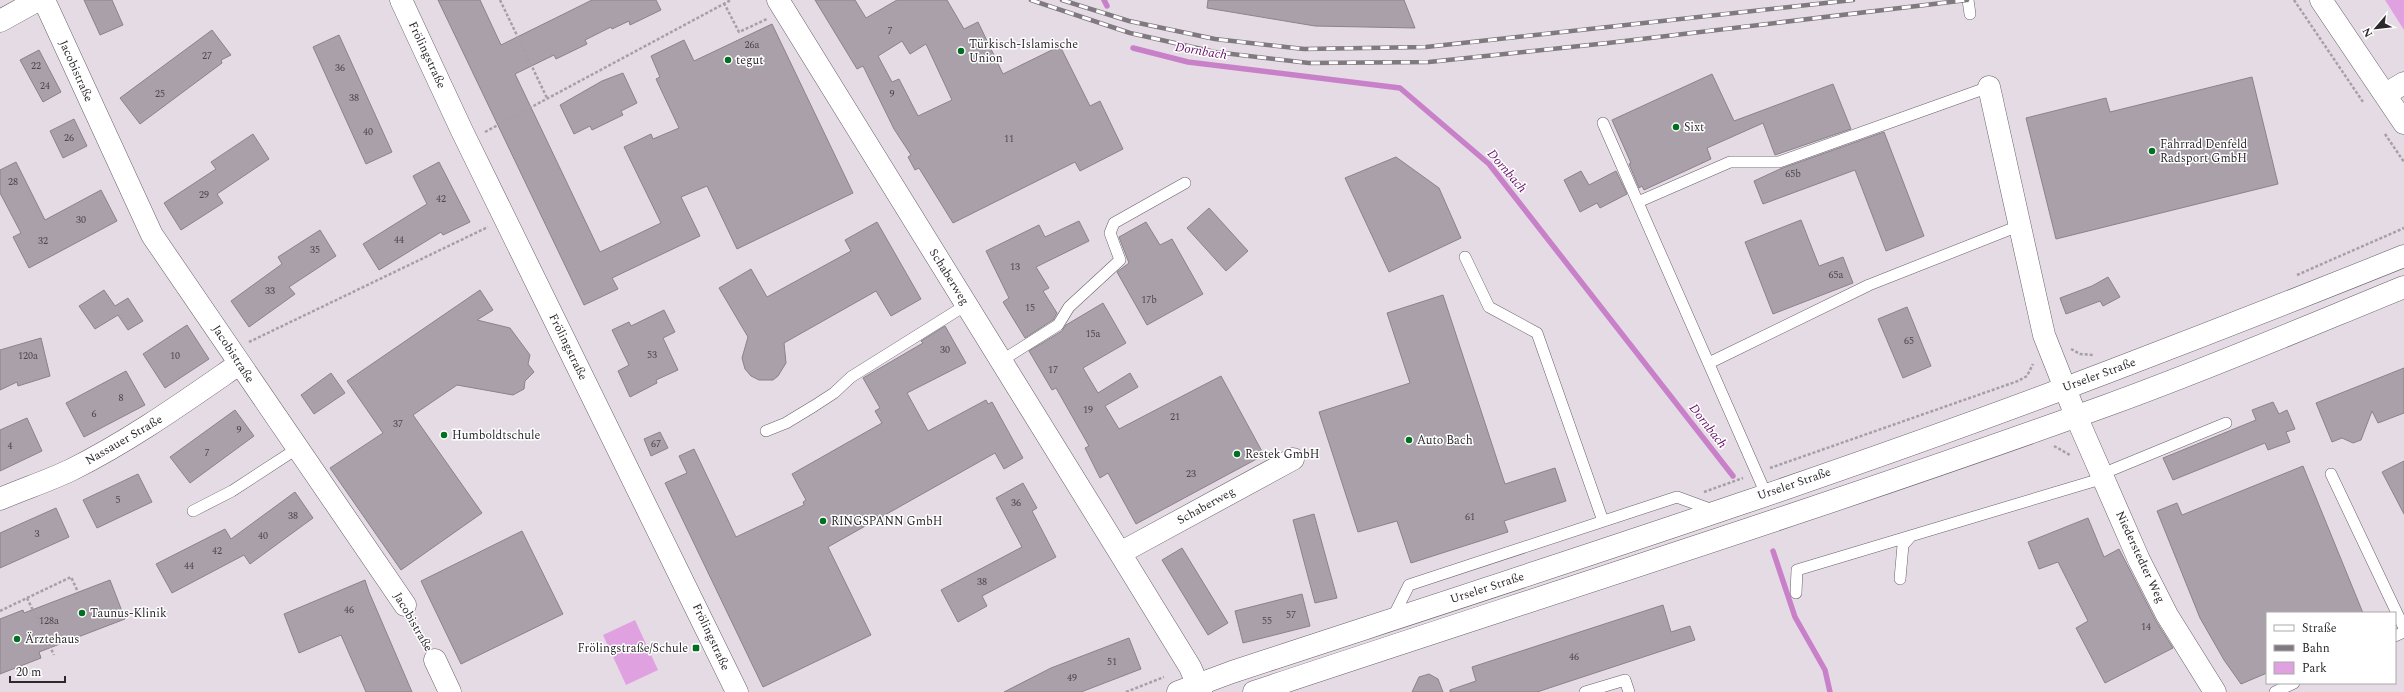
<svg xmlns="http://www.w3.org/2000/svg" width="2404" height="692" font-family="Spectral,serif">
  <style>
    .green { fill: #e0a1e0 }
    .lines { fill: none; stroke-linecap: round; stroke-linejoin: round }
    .stream { stroke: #c881c9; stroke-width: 5.5 }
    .building { fill: #aaa0aa; stroke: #8b828b; fill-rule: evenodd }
    .lane-casing { stroke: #696069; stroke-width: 12 }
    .street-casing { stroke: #696069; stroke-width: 23 }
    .secondary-casing { stroke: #696069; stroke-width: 23 }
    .path { stroke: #a79fa7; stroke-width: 2.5; stroke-dasharray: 3 2; stroke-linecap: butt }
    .lane { stroke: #fff; stroke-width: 11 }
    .street { stroke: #fff; stroke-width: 22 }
    .secondary { stroke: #fff; stroke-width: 22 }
    .rail-casing { stroke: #807980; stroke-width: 4.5 }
    .rail { stroke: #fff; stroke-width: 3; stroke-dasharray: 9; stroke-linecap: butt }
    .poi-dot { fill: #006f21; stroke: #fff; stroke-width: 1.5 }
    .labels { text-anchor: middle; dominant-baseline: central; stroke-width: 3; stroke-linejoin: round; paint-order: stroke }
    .number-label { font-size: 10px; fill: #4c464c }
    .poi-label { font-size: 12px; fill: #2c282c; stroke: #fff; text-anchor: start }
    .street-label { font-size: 12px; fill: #2c282c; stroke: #fff }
    .water-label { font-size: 13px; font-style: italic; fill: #68106c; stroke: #fff }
  </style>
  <rect width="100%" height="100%" fill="#e5dbe5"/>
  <!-- green -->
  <path class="green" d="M2385,0H2404V30Z
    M635,620L658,670L626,685L603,635Z"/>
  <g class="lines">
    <!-- stream -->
    <path class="stream" d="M1104,0L1107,6
      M1133,48L1188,62L1400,88L1489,164L1733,476
      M1773,551L1795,617L1825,670L1830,692"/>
  </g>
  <!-- building -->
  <path class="building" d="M84,0H112L123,25L100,35Z
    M438,0H480L501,45L592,0H656L661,10L630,25L629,21L612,29L611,27L585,40L587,44L556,59L554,55L515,74L600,252L661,223L624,147L651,134L653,139L679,128L656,79L660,77L651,56L684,40L694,61L772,24L853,193L737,249L707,186L681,197L700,236L612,278L618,289L584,305Z
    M815,0H855L866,18L897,0H947L964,29L978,22L1003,74L1060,46L1090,106L1100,101L1123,149L1080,171L1075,162L953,223L919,168L915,170L908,157L911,155L894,129L863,66L857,69ZM902,41L910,54L926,44L952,100L918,116L899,79L892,82L878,56Z
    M1208,0H1404L1415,28L1315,26L1207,8Z
    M212,30L231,55L221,60L222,63L140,124L120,98Z
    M339,35L392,152L366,164L313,47Z
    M39,50L61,92L43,102L20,60Z
    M623,73L637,103L621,111L623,115L592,130L590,126L574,134L560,105L602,81Z
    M1712,74L1734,121L1833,84L1851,129L1775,155L1763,123L1707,148L1711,159L1644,190L1642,186L1639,188L1629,164L1631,163L1612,120Z
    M2252,77L2278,184L2056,239L2026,118L2106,98L2110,112Z
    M74,119L87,146L63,158L50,131Z
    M1884,132L1924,236L1886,251L1855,170L1763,204L1754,181L1780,169Z
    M253,134L269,159L217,194L223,203L181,230L164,203L216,169L211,162Z
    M1396,157L1439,188L1461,238L1389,272L1345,178Z
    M16,162L45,220L101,190L117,221L29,268L13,237L21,233L0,193V170Z
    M439,162L470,222L443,235L441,232L379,270L363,244L427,204L413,176Z
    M1581,171L1589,185L1616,171L1627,194L1600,208L1597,203L1580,212L1564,180Z
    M1209,208L1248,251L1226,271L1187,228Z
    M1801,220L1819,266L1843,257L1853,283L1773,314L1745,242Z
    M1079,221L1089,241L1036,267L1049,288L1043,291L1057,313L1053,320L1025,338L1003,302L1009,298L986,251L1039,225L1045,237Z
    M877,222L921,299L891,316L876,291L784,343L786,363L778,376L773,380H759L751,376L745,369L742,358L748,337L719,288L751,269L767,297L851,251L845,240Z
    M1146,222L1160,245L1172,239L1203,294L1147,325L1117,272L1129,263L1119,237Z
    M320,230L336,256L289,287L295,294L249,327L231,301L282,264L278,257Z
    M2108,277L2120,297L2103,306L2100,301L2066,314L2060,298L2092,286Z
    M104,290L115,306L128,298L143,321L128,330L118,315L95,329L79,306Z
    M480,290L493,310L477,320L510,328L530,355L528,364L534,372L525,381L524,389L513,395L457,385L413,415L482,513L401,570L330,468L383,433L347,381Z
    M1443,295L1505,484L1555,468L1566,501L1504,521L1508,532L1411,563L1397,521L1358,532L1319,412L1410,383L1387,313Z
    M1103,303L1126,343L1083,368L1098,393L1130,373L1138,387L1105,406L1119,429L1221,376L1264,455L1136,524L1108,473L1100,478L1085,448L1089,446L1056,388L1052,390L1029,351L1062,331L1066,325Z
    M1907,307L1931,366L1903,378L1878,319Z
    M664,310L675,332L663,338L678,370L656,380L657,383L630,397L618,371L629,365L612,330L629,322L631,326Z
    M187,325L209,359L165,388L143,354Z
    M945,326L966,363L907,393L928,431L986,400L988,404L992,402L1023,458L1004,469L995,453L828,547L871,635L763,687L665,483L687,473L679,456L694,449L736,537L804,505L803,502L806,500L792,474L882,423L875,411L880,408L863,378L923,343L921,341Z
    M41,338L50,376L18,386L17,382L0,390V350Z
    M2404,368V413L2378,423L2372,411L2361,440L2353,443L2342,438L2332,442L2316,403Z
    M126,371L145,405L84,437L66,403Z
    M331,373L345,393L314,414L301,395Z
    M2273,402L2279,414L2287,410L2295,429L2286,432L2290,442L2268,450L2265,443L2173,480L2163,458L2256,420L2252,410Z
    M235,410L254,436L190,483L170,457Z
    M27,418L42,451L0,471V430Z
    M660,432L668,448L651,456L644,439Z
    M2404,461V514L2382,472Z
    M2303,466L2363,613H2267V673L2241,684L2224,660L2200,618L2157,511L2177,503L2182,515Z
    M138,474L152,502L97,528L83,500Z
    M1023,483L1037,508L1032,511L1056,557L982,596L987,606L958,622L941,590L1022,547L996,498Z
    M295,492L313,518L250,564L244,555L172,593L156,564L225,529L231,539Z
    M56,508L69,537L0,568V533Z
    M1314,514L1337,598L1315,603L1293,520Z
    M2088,518L2104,557L2119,549L2156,621L2173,648L2105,683L2076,628L2088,621L2058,562L2039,569L2028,542Z
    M522,531L563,614L461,664L421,581Z
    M1182,548L1228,623L1208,635L1162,560Z
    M110,580L125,619L39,652L41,658L0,674V619L23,610L24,613Z
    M365,580L369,592L412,692H366L341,635L299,653L284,614Z
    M1302,594L1310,626L1243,643L1235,611Z
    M1663,605L1671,632L1690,626L1695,640L1537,692H1450V690L1476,681L1472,667Z
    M1129,638L1141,669L1081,692H1004L1051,668Z
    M1429,674L1438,679L1443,692H1412L1419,677Z"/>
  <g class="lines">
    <!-- lane casing -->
    <g class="lane-casing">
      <path id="lane" d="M1968,0L1970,14
        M1603,123L1766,494
        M1638,202L1730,162H1779L1989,87
        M1465,257L1489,307L1537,333L1603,521
        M1001,361L1058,325L1069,307L1120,260L1110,233L1114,223L1185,183
        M1709,363L1869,285L2021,225
        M766,431L786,423L814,406L834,393L851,377L966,305
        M2102,474L2226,423
        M2331,474L2404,628
        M193,511L232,491L298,448
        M1900,579L1903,545L1911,536
        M1796,593L1797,570L2104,478
        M1392,619L1409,585L1677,497L1715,511
        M2395,636L2404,632
        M1585,692L1625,680L1629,692
        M2275,692L2294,683"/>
    </g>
    <!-- street casing -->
    <g class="street-casing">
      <path id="street" d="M44,0L152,235L405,605
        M401,0L462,131L737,692
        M778,0L1120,553L1190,667L1201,692
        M0,21L38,0
        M1989,87L2044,335L2076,416L2139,560L2167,615L2215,692
        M0,499C23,489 48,481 71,470C131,440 184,402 239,364
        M1120,553L1293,459
        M435,660L450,692"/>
    </g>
    <!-- secondary casing -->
    <g class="secondary-casing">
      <path id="secondary" d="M2321,0L2404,123
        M2386,94L2404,83
        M1178,692L1232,672C1527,575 1823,481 2113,370C2210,333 2307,295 2404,256
        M1254,692C1539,597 1826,507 2108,405C2208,369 2306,327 2404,287"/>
    </g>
    <!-- path -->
    <path class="path" d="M500,0L547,98
      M2294,0L2363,102
      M724,3L739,32L767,19
      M485,132L731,0
      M2385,134L2404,162
      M2297,275L2404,228
      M249,342L488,227
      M2071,349L2080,354L2093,355
      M2054,446L2070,455
      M1770,468L2018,381L2027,376L2033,364
      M1704,492L1743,478
      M27,598L71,577L78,592
      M0,611L27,598L41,627L47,625
      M414,621L426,643
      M41,627L54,655
      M1126,692L1164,677"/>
    <!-- lane -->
    <use href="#lane" class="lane"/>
    <!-- street -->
    <use href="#street" class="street"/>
    <!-- secondary -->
    <use href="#secondary" class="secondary"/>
    <!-- rail casing -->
    <g class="rail-casing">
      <path id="rail" d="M1031,0L1130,33L1215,52L1309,63L1429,62L1608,43L1967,0
        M1062,0L1129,21L1215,39L1304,49L1426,47L1853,0"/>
    </g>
    <!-- rail -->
    <use href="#rail" class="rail"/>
  </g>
  <!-- markers -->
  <g class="poi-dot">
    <circle cx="961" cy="51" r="4"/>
    <circle cx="728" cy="60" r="4"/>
    <circle cx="1676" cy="127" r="4"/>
    <circle cx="2152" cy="151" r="4"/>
    <circle cx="444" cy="435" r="4"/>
    <circle cx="1409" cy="440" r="4"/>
    <circle cx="1237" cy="454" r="4"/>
    <circle cx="823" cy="521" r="4"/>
    <circle cx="82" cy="613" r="4"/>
    <circle cx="17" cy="639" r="4"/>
    <rect x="692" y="644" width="8" height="8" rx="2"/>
  </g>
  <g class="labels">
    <!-- number labels -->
    <g class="number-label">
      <text x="890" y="31">7</text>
      <text x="752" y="45">26a</text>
      <text x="207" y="56">27</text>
      <text x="36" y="66">22</text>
      <text x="340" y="68">36</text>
      <text x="45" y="86">24</text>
      <text x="160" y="94">25</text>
      <text x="892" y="94">9</text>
      <text x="354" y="98">38</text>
      <text x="368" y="132">40</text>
      <text x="69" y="138">26</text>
      <text x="1009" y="139">11</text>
      <text x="1793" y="174">65b</text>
      <text x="13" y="182">28</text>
      <text x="204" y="195">29</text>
      <text x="441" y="199">42</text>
      <text x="81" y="220">30</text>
      <text x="399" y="240">44</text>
      <text x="43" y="241">32</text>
      <text x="315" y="250">35</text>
      <text x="1015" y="267">13</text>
      <text x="1836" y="275">65a</text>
      <text x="270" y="291">33</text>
      <text x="1149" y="300">17b</text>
      <text x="1030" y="308">15</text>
      <text x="1093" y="334">15a</text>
      <text x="1909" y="341">65</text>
      <text x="945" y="350">30</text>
      <text x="652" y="355">53</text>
      <text x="28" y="356">120a</text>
      <text x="175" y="356">10</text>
      <text x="1053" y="370">17</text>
      <text x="121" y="398">8</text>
      <text x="1088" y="410">19</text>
      <text x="94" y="414">6</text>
      <text x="1175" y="417">21</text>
      <text x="398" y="424">37</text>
      <text x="239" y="430">9</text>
      <text x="656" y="444">67</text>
      <text x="10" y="446">4</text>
      <text x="207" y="453">7</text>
      <text x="1191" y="474">23</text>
      <text x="118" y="500">5</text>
      <text x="1016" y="503">36</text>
      <text x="293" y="516">38</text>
      <text x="1470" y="517">61</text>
      <text x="37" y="534">3</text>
      <text x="263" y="536">40</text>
      <text x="217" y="551">42</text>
      <text x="189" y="566">44</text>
      <text x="982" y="582">38</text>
      <text x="349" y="610">46</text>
      <text x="1291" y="615">57</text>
      <text x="49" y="621">128a</text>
      <text x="1267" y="621">55</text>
      <text x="2146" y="627">14</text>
      <text x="1574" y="657">46</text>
      <text x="1112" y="662">51</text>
      <text x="1072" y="678">49</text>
    </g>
    <!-- poi labels -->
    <g class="poi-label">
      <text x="969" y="44">Türkisch-Islamische<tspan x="969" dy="14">Union</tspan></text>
      <text x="736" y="60">tegut</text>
      <text x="1684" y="127">Sixt</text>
      <text x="2160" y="144">Fahrrad Denfeld<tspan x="2160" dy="14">Radsport GmbH</tspan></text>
      <text x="452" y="435">Humboldtschule</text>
      <text x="1417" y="440">Auto Bach</text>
      <text x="1245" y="454">Restek GmbH</text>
      <text x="831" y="521">RINGSPANN GmbH</text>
      <text x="90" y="613">Taunus-Klinik</text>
      <text x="25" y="639">Ärztehaus</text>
      <text x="688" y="648" text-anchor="end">Frölingstraße/Schule</text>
    </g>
    <!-- street labels -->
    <g class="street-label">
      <text transform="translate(427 55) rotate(65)">Frölingstraße</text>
      <text transform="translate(76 71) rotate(66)">Jacobistraße</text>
      <text transform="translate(949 277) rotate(58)">Schaberweg</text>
      <text transform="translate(568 347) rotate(64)">Frölingstraße</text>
      <text transform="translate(233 354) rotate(57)">Jacobistraße</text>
      <text transform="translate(2099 375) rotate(-20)">Urseler Straße</text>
      <text transform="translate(124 440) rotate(-30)">Nassauer Straße</text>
      <text transform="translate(1794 484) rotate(-19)">Urseler Straße</text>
      <text transform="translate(1206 506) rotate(-29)">Schaberweg</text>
      <text transform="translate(2140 557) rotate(65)">Niederstedter Weg</text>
      <text transform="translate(1487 588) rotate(-18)">Urseler Straße</text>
      <text transform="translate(413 622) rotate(60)">Jacobistraße</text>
      <text transform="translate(711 637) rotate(65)">Frölingstraße</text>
    </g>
    <!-- water labels -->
    <g class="water-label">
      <text transform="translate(1201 51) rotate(9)">Dornbach</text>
      <text transform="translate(1507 171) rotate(49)">Dornbach</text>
      <text transform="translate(1708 426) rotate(52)">Dornbach</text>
    </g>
  </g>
  <!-- legend -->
  <rect x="2266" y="612" width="130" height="72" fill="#ffffff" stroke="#aba9ab"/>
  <rect x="2274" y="625" width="20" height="6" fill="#ffffff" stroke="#aba9ab"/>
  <text x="2302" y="632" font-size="12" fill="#2c282c">Straße</text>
  <rect x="2274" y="645" width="20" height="6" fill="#807980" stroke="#aba9ab"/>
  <text x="2302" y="652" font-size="12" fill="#2c282c">Bahn</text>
  <rect x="2274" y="662" width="20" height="12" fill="#e0a1e0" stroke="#aba9ab"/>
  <text x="2302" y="672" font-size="12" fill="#2c282c">Park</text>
  <!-- north arrow -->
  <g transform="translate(2376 28) rotate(242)" stroke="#ffffff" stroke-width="3" paint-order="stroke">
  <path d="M0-3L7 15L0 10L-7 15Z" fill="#2c282c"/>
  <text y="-6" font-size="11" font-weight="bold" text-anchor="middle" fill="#2c282c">N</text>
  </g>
  <!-- scale -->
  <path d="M10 676v6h55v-6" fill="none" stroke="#2c282c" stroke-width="2"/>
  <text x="16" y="676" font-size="12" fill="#2c282c" stroke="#ffffff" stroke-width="3" paint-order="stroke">20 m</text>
</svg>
